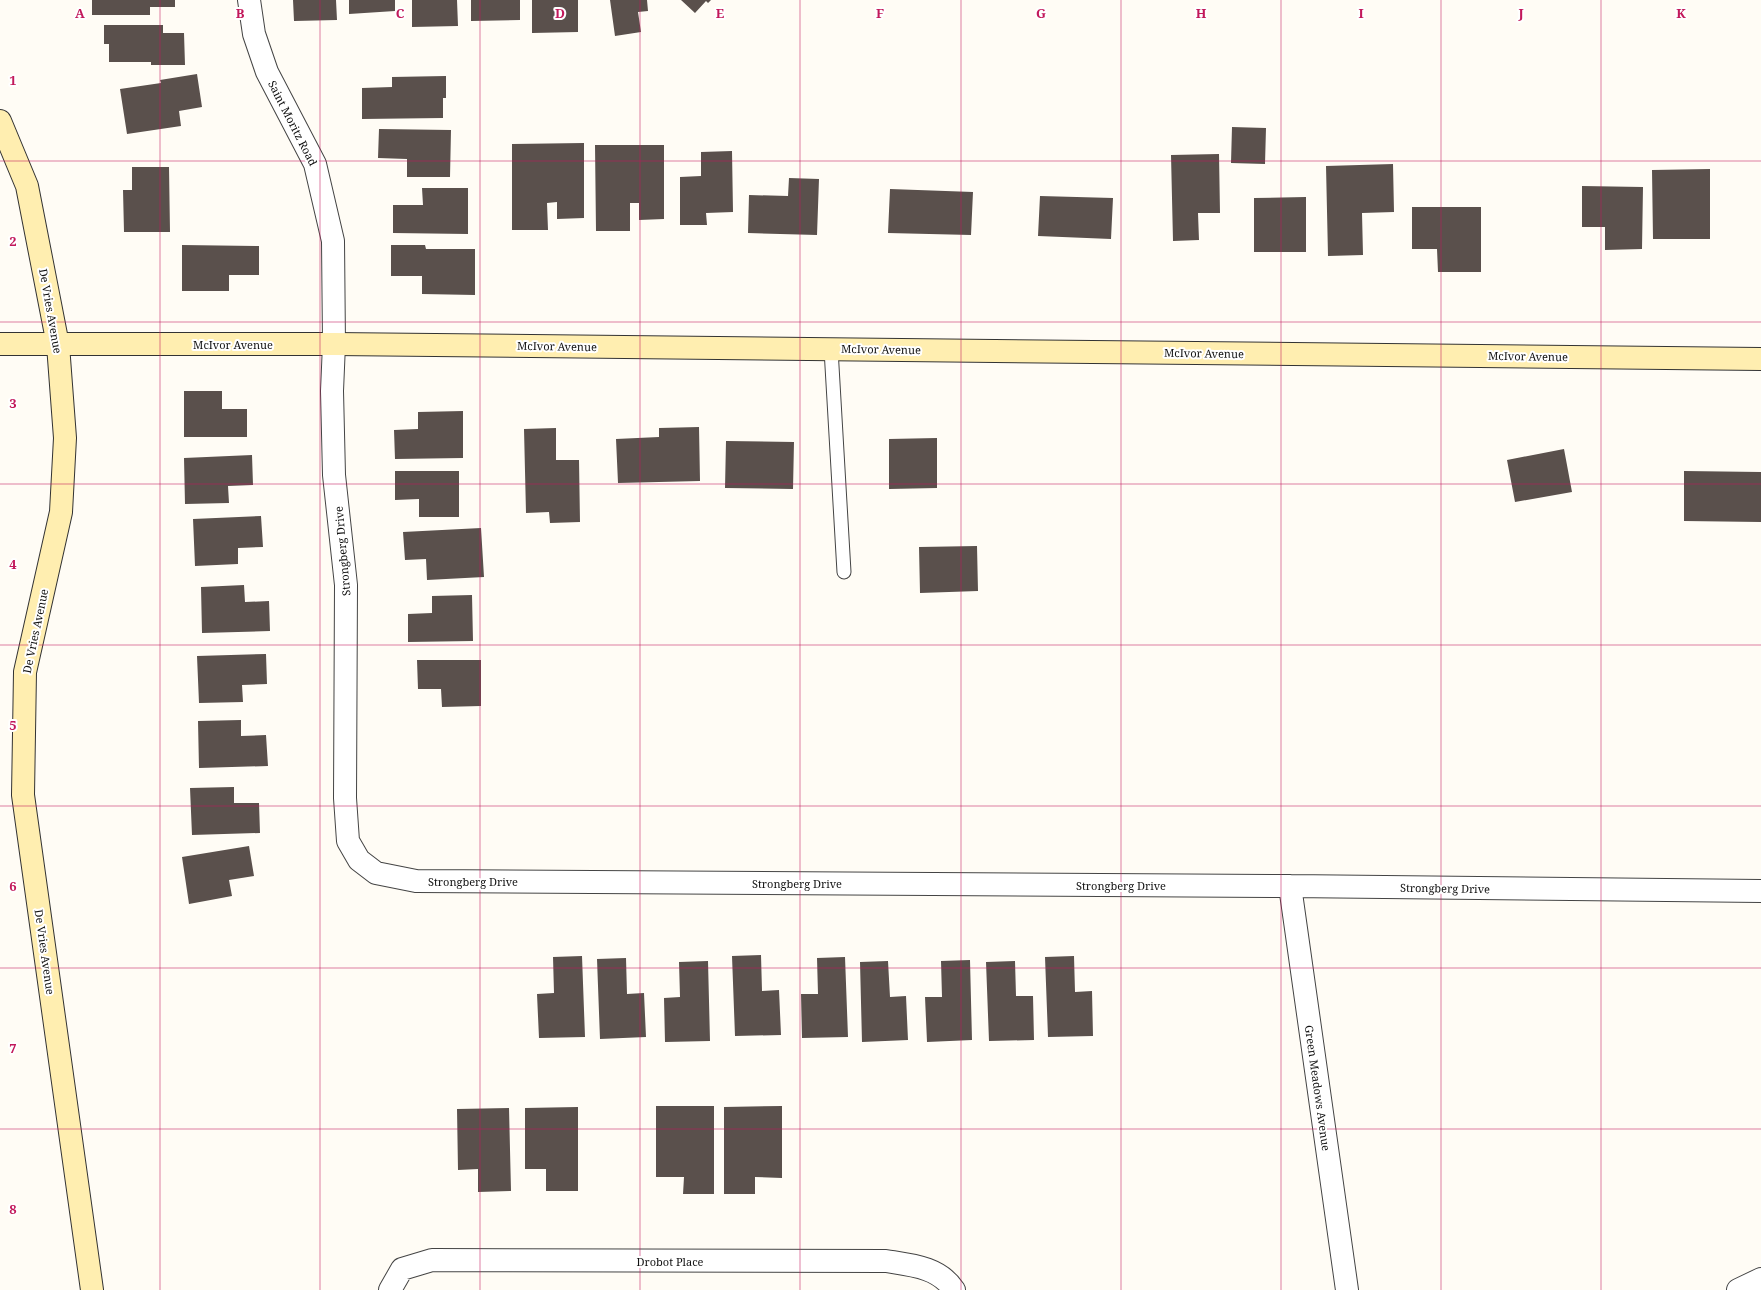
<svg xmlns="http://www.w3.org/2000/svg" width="1761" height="1290" font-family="'Noto Serif',serif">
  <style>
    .building { fill: #5a504c }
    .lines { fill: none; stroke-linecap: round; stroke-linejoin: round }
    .lane-casing { stroke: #444; stroke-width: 15 }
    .street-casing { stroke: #444; stroke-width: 24 }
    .secondary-casing { stroke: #333; stroke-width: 24 }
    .lane { stroke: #fff; stroke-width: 13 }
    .street { stroke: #fff; stroke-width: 22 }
    .secondary { stroke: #ffeeb0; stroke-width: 22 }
    .grid { fill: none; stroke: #c2185b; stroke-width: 1; stroke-opacity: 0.55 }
    .labels { text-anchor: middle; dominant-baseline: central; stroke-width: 4; stroke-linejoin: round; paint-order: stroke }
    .street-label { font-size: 11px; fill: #111; stroke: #fff }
    .grid-label { font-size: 13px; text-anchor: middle; font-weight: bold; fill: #c2185b; stroke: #fff; stroke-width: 4; stroke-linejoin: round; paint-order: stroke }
  </style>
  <rect width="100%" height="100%" fill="#fffcf5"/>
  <!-- building -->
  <path class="building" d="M92,0H175V7H150V15H92Z
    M293,0H336L337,20L294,21Z
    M349,0H395V11L349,14Z
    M412,0H457L458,26L412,27Z
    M471,0H520V20L471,21Z
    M532,0H578V32L532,33Z
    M610,0H647L648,11L638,12L641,32L615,36Z
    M681,0H711L708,3L706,1L695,13Z
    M104,25H163V33H184L185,65H151V62H109V44H104Z
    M197,74L202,107L179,111L181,126L127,134L120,89L161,83L160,80Z
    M446,76V98H443V118L362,119V88L392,87V77Z
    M1232,127L1266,128L1265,164L1231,163Z
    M379,129L451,130L450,177H407V159L378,158Z
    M584,143V218L557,219V202L547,203L548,230H512V144Z
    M595,145H664V219L639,220V203H630V231H596Z
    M732,151L733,212L706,213L707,225H680V177L701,176V152Z
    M1219,154L1220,213H1198L1199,240L1173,241L1171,155Z
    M1393,164L1394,212L1362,213L1363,255L1328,256L1326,166Z
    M132,167H169L170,232H124L123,190H132Z
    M1710,169V239H1653L1652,170Z
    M789,178L819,179L817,235L748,233L749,195L788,196Z
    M1582,186L1643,187L1642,249L1605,250V227H1582Z
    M422,188H468V234L393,233V205H423Z
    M890,189L973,192L971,235L888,233Z
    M1040,196L1113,198L1111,239L1038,236Z
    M1306,197V252H1254V198Z
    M1412,207H1481V272H1438L1437,249H1412Z
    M182,245L259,246V275H229V291H182Z
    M391,245H425L426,249H475V295L422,294V276H391Z
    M184,391H222V409H247V437H184Z
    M463,411V458L395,459L394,430L418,429V412Z
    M699,427L700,481L618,483L616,439L659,437V428Z
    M556,428V460H579L580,522L550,523L549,512L526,513L524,429Z
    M937,438V488L889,489V439Z
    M726,441L794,442L793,489L725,488Z
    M1564,449L1572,492L1515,502L1507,460Z
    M252,455L253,485L228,486L229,503L185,504L184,458Z
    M395,471H459V517H419V499L395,500Z
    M1684,471L1761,472V522L1684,521Z
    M261,516L263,547L238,548V564L195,566L193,519Z
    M481,528L484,577L427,580L426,559L405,560L403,532Z
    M977,546L978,591L920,593L919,547Z
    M244,585L245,602L269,601L270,631L202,633L201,587Z
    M472,595L473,641L408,642V614L432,613V596Z
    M266,654L267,684L242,685L243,702L199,703L197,656Z
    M417,660H481V706L442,707L441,689H418Z
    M241,720V736L266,735L268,766L199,768L198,721Z
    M234,787V803H259L260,833L192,835L190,788Z
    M249,846L254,876L229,880L232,896L189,904L182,857Z
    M761,955L762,991L779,990L781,1035L735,1036L732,956Z
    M582,956L585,1037L539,1038L537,994L554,993L553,957Z
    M1074,956L1075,992L1092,991L1093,1036L1048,1037L1045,957Z
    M845,957L848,1037L802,1038L801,994H818L817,958Z
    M626,958L627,994L644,993L646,1037L600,1039L597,959Z
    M970,960L972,1040L927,1042L925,997H942L941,961Z
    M708,961L710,1041L665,1042L664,998L680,997L679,962Z
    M888,961L890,997L906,996L908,1040L862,1042L860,962Z
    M1015,961L1016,996H1033L1034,1040L989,1041L986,962Z
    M656,1106H714V1194H683L684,1177H656Z
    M782,1106V1178L755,1177V1194H724V1107Z
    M578,1107V1191H546V1169H525V1108Z
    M509,1108L511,1191L478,1192V1169L458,1170L457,1109Z"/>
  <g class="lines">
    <!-- lane casing -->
    <g class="lane-casing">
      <path id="lane" d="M831,349L844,572"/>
    </g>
    <!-- street casing -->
    <g class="street-casing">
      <path id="street" d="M249,0L254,34L267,72L315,164L333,241L334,344L332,391L334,475L346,585L345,798L348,841L359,860L376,873L416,881L1290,886L1761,891
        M1290,886L1347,1290
        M390,1290L402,1269L432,1260L886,1261C911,1265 939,1267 954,1290
        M1738,1290L1761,1279"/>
    </g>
    <!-- secondary casing -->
    <g class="secondary-casing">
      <path id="secondary" d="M0,121L27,186L58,345L65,438L61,512L25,672L23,795L92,1290
        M0,344H334L1761,359"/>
    </g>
    <!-- lane -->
    <use href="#lane" class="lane"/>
    <!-- street -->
    <use href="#street" class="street"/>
    <!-- secondary -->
    <use href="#secondary" class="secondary"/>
  </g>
  <!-- grid -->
  <path class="grid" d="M160,0V1290M320,0V1290M480,0V1290M640,0V1290M800,0V1290M961,0V1290M1121,0V1290M1281,0V1290M1441,0V1290M1601,0V1290M0,161H1761M0,322H1761M0,484H1761M0,645H1761M0,806H1761M0,968H1761M0,1129H1761"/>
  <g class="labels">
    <!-- street labels -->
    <g class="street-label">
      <text transform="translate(293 123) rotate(63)">Saint Moritz Road</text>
      <text transform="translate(51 311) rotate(80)">De Vries Avenue</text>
      <text x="233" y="344">McIvor Avenue</text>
      <text transform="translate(557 346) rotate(1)">McIvor Avenue</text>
      <text transform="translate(881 349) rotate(1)">McIvor Avenue</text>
      <text transform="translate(1204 353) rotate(1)">McIvor Avenue</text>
      <text transform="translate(1528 356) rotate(1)">McIvor Avenue</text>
      <text transform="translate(342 551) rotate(-95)">Strongberg Drive</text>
      <text transform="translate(35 631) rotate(-78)">De Vries Avenue</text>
      <text x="473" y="881">Strongberg Drive</text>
      <text x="797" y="883">Strongberg Drive</text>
      <text x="1121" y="885">Strongberg Drive</text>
      <text transform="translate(1445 888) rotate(1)">Strongberg Drive</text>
      <text transform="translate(45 952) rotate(82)">De Vries Avenue</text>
      <text transform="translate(1318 1088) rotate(82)">Green Meadows Avenue</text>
      <text x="670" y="1261">Drobot Place</text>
    </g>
  </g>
  <g class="grid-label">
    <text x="80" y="18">A</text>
    <text x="240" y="18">B</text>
    <text x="400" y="18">C</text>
    <text x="560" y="18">D</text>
    <text x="720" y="18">E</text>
    <text x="880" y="18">F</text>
    <text x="1041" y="18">G</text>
    <text x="1201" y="18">H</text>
    <text x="1361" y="18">I</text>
    <text x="1521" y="18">J</text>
    <text x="1681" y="18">K</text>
    <text x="13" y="85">1</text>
    <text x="13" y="246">2</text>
    <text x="13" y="408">3</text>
    <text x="13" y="569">4</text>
    <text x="13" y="730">5</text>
    <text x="13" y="891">6</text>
    <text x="13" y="1053">7</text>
    <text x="13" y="1214">8</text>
  </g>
</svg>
